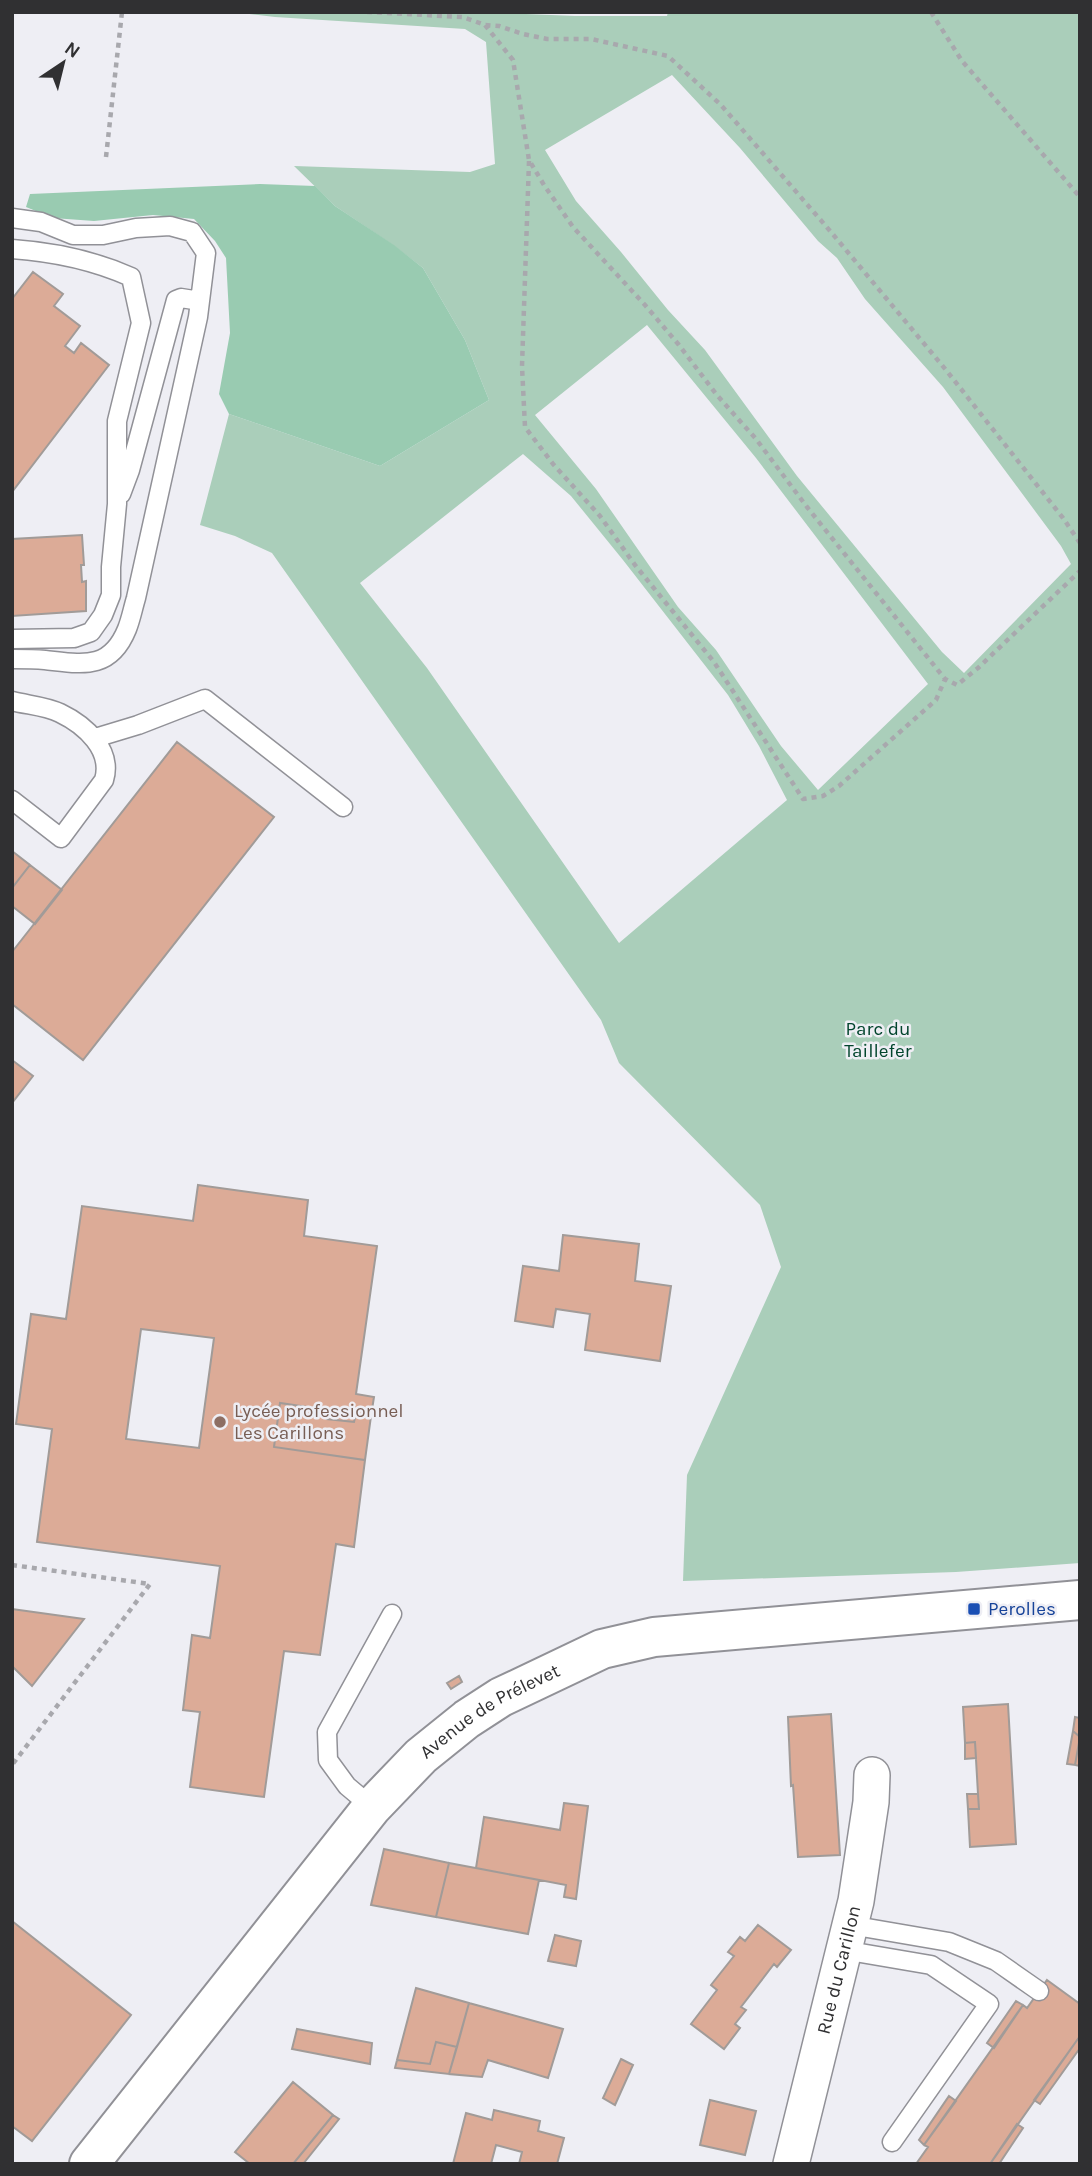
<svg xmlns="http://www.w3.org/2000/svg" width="1092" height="2176" font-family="Karla,sans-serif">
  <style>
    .green { fill: #aaceba; fill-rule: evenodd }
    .forest { fill: #99cbb1 }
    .building { fill: #dcab97; stroke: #a19b98; stroke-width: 2; fill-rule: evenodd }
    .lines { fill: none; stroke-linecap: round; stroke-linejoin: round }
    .lane-casing { stroke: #919197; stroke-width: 21 }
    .street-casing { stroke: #919197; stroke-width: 38 }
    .secondary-casing { stroke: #919197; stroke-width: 42 }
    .path { stroke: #a8a8ad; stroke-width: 4.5; stroke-dasharray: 5 5; stroke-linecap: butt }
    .lane { stroke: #fff; stroke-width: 18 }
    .street { stroke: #fff; stroke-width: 35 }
    .secondary { stroke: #fff; stroke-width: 38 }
    .education-dot { fill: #8d6e63; stroke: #eeeef4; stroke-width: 2.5 }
    .transit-dot { fill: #1a4fb4; stroke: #eeeef4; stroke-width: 2.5 }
    .labels { text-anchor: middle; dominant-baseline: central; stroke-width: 5; stroke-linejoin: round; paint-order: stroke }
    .park-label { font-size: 19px; fill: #02452d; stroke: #eeeef4 }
    .education-label { font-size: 19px; fill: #785e54; stroke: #eeeef4; text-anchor: start }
    .transit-label { font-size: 19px; fill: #164399; stroke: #eeeef4; text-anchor: start }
    .street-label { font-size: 19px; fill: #303032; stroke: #eeeef4 }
  </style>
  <rect width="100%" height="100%" fill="#eeeef4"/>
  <!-- green -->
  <path class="green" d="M231,12H477L575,16H667L668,12H1080V1563L956,1572L683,1581L687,1475L781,1267L760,1205L619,1063L601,1020L272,553L235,536L200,525L229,414L380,466L489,400L465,340L423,268L393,245L335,206L294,166L470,172L495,164L486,42L465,29L275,17ZM672,75L740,148L818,241L837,258L865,299L943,387L1061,546L1071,564L964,673L942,652L797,476L705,350L668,310L621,252L576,201L545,150ZM647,325L756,458L928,684L818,790L781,746L716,650L678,607L596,489L535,415ZM523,454L571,496L623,560L728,695L759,746L787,800L619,943L427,668L360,583Z"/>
  <!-- forest -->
  <path class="forest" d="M260,184L315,186L335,206L394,245L423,268L465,340L489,400L380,466L229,414L219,394L230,333L226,258L215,241L194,219L153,215L94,221L53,218L26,207L30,194Z"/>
  <!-- building -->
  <path class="building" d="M33,272L63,294L54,306L80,326L65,346L74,353L81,343L109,365L12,492V299Z
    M82,535L84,565H81L82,582L86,581V611L12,616V539Z
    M177,742L274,817L83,1060L12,1004V952Z
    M12,851L30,865L12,888Z
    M30,865L62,890L35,924L12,906V888Z
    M12,1060L33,1076L12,1103Z
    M198,1185L308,1200L304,1236L377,1246L356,1394L374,1397L371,1416L356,1414L354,1422L327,1419L328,1410L280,1403L274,1447L365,1460L354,1547L336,1544L320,1655L284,1651L264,1797L190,1787L200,1712L183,1710L192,1635L210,1638L220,1566L37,1542L52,1429L16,1424L31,1314L66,1319L82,1206L193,1221ZM141,1329L214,1338L199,1448L126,1439Z
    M563,1235L639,1244L635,1281L671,1286L660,1361L585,1350L590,1314L556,1309L553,1327L515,1321L523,1266L559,1271Z
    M280,1403L328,1410L327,1419L354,1422L356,1414L371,1416L365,1460L274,1447Z
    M12,1609L84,1619L32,1686L12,1666Z
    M459,1676L462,1682L451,1689L447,1683Z
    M1008,1704L1016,1844L970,1847L968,1809H979L978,1794L975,1742L965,1743L963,1707Z
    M831,1714L840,1855L798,1857L793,1785L791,1786L788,1717Z
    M1075,1717L1080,1718V1766L1075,1765L1080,1737L1073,1731Z
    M1073,1731L1080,1737L1075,1765L1067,1764Z
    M975,1742L976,1758L965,1759V1743Z
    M967,1794H978L979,1809H968Z
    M564,1803L588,1806L576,1899L564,1897L566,1885L476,1868L484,1817L560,1830Z
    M384,1849L449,1863L436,1917L371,1905Z
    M449,1863L539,1880L528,1934L436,1917Z
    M12,1921L131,2015L32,2141L12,2126Z
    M758,1925L791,1950L777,1967L774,1964L741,2007L746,2010L735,2024L740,2028L724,2049L691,2024L717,1990L711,1985L734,1956L728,1952L740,1937L745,1941Z
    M555,1935L581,1941L576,1966L548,1961Z
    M1047,1980L1080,2004V2036L990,2164H916L928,2147L924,2145L1023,2005L1027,2008Z
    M416,1988L469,2003L457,2047L436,2042L430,2064L397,2060Z
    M1016,2001L1023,2005L994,2048L987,2043Z
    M469,2003L563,2029L548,2078L488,2060L482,2077L449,2074Z
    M297,2029L372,2043L370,2064L292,2049Z
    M1080,2036V2048L1040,2104L1034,2100Z
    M436,2042L457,2047L449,2074L395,2068L397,2060L430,2064Z
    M621,2059L633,2065L615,2105L603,2098Z
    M293,2082L333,2115L293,2164H250L235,2152Z
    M949,2096L956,2101L924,2145L919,2140Z
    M710,2100L756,2111L745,2155L700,2145Z
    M494,2110L540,2121L538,2131L564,2138L557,2164H519L522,2152L496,2145L491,2164H453L466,2113L492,2120Z
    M333,2115L339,2119L303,2164H293Z
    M1017,2124L1023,2128L999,2164H990Z"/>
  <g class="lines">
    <!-- lane casing -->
    <g class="lane-casing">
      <path id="lane" d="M12,218L41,222L73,235H103L136,228L170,226L192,232L206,253L198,317L136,598C133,608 131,619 127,629C110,671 82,664 45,660C34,659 23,659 12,659
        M12,249C54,252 93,260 131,277L141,323L117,421V504L111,567V595L103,615L91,632L74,638L12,639
        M121,494L130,470L176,300L181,298L200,301
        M12,701C27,705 46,706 60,713C85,725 113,750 104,780L61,838L12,800
        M95,738L138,725L205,699L343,807
        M372,1807L347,1786L328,1760L327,1732L392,1614
        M850,1925L949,1942L996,1961L1039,1991
        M843,1950L931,1965L989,2004L892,2142"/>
    </g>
    <!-- street casing -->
    <g class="street-casing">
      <g id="street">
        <path id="s1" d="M791,2164L856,1901L871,1802L872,1775"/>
      </g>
    </g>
    <!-- secondary casing -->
    <g class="secondary-casing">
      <g id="secondary">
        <path id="s2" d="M89,2164L372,1807L421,1756L467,1719L501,1697L602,1649L654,1637L1080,1600"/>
      </g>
    </g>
    <!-- path -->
    <path class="path" d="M367,12L463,17L485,25L499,26L523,34L547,39H591L668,56L721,105L831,232L946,370L1063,518L1080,543
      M931,12L962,61L1080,197
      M485,25L513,60L529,160L544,185L573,227L645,305L679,345L716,394L756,439L807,507L945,679L957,685L978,668L1080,571
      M106,157L122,12
      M529,161L522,366L525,427L553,464L600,516L635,565L714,662L803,799L823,796L839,786L936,700L945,679
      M12,1565L150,1584L12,1765"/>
    <!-- lane -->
    <use href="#lane" class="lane"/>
    <!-- street -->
    <use href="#street" class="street"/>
    <!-- secondary -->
    <use href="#secondary" class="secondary"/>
  </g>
  <!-- markers -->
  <circle class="education-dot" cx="220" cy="1422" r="7"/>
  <rect class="transit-dot" x="967" y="1602" width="14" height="14" rx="3.5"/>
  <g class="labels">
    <!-- park labels -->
    <g class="park-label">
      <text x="878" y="1029">Parc du<tspan x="878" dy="22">Taillefer</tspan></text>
    </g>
    <!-- education labels -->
    <g class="education-label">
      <text x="234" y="1411">Lycée professionnel<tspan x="234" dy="22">Les Carillons</tspan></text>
    </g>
    <!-- transit labels -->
    <g class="transit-label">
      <text x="988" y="1609">Perolles</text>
    </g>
    <!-- street labels -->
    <g class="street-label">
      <text stroke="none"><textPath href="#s2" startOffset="609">Avenue de Prélevet</textPath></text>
      <text stroke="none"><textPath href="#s1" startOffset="200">Rue du Carillon</textPath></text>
    </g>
  </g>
  <!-- border -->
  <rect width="1092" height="2176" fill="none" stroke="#303032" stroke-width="28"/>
  <!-- north arrow -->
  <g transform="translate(63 63) rotate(35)" stroke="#eeeef4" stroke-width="5" paint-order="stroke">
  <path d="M0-5L12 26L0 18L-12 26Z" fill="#303032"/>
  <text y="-10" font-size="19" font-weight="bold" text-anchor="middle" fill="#303032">N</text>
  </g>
</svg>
